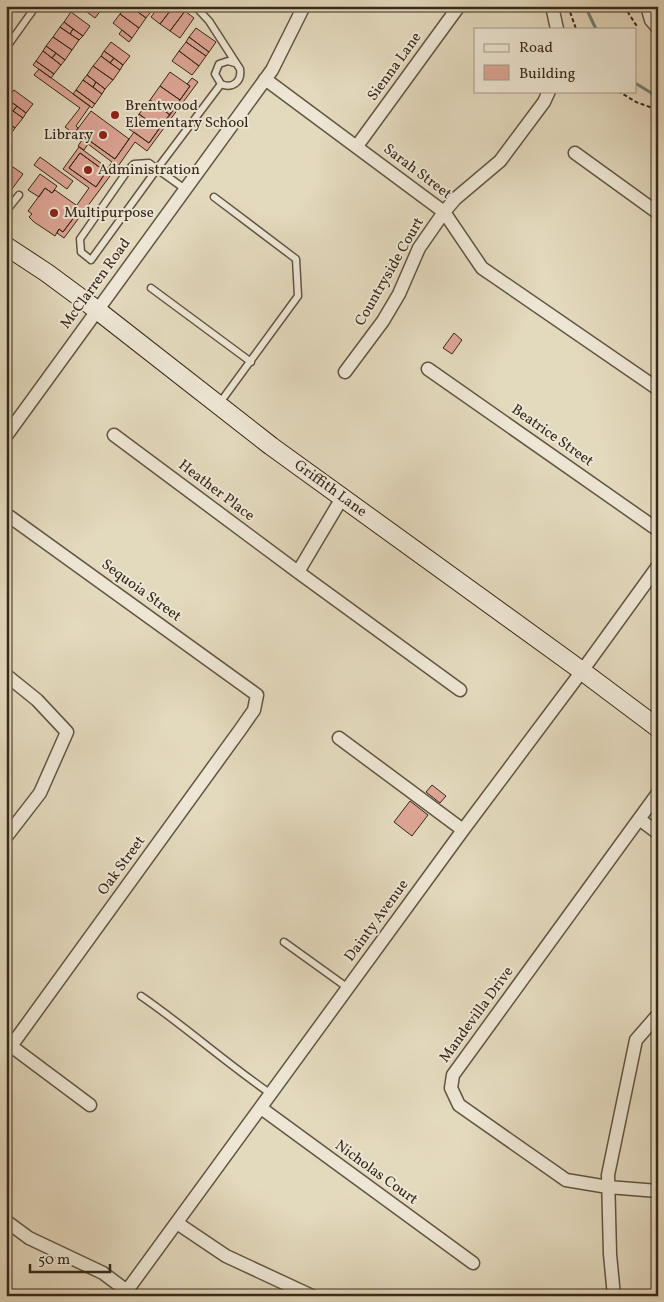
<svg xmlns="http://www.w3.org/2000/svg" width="664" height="1302" font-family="Vollkorn,serif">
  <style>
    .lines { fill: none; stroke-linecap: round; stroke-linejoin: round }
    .stream { stroke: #6f8075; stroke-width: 3 }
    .building { fill: #dda595; stroke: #372919; fill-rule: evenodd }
    .lane-casing { stroke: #625542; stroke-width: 9 }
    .street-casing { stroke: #625542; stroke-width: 15 }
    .secondary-casing { stroke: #372919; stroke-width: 20 }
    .path { stroke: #372919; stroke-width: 2; stroke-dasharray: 4 2.5; stroke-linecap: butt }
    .lane { stroke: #ede6d4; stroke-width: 6 }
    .street { stroke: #ede6d4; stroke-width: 12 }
    .secondary { stroke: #ede6d4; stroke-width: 18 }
    .poi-dot { fill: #8f2418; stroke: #ede6d4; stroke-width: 2 }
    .labels { text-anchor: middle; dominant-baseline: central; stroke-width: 4; stroke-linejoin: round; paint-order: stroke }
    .street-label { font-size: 15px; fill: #372919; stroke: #ede6d4 }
    .poi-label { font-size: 15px; fill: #372919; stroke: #ede6d4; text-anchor: start }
  </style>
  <rect width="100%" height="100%" fill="#e3d9bd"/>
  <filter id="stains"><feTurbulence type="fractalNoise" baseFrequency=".004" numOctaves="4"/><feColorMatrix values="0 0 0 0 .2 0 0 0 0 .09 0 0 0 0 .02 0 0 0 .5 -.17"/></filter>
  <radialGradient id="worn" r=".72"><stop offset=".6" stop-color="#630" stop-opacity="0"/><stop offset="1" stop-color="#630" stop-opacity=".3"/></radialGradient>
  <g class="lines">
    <!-- stream -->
    <path class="stream" d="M585,6L596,29
      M635,83L658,97"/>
  </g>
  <!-- building -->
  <path class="building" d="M79,6H99L102,9L95,18Z
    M125,6H130L146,18L139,28L120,14Z
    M130,6H150L153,9L146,18Z
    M159,6H174L160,24L151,17Z
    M174,6H177L185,11L170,31L160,24Z
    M185,11L194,18L180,38L170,31Z
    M71,12L90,26L83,36L64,22Z
    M120,14L139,28L132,38L113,23Z
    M64,22L73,29L70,34L60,27Z
    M60,27L79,40L72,50L53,37Z
    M196,28L216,42L209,52L189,37Z
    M73,29L83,36L79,40L70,34Z
    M122,30L132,38L129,42L119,34Z
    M53,37L72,50L65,60L46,46Z
    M189,37L209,52L206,56L186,42Z
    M111,42L130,56L123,65L104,51Z
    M186,42L206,56L199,66L179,51Z
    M46,46L56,53L52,58L43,51Z
    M43,51L61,65L54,74L36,61Z
    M104,51L114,58L110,63L101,56Z
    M179,51L199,66L192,75L172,61Z
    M56,53L65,60L61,65L52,58Z
    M101,56L120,70L113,80L93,66Z
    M114,58L123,65L120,70L110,63Z
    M36,61L54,74L51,78L33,65Z
    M93,66L113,80L105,89L87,75Z
    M39,69L90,106L76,126L78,128L76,131L115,159L134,132L149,143L190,86L187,84L192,78L198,82L147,151L135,142L114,172L108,168L112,162L88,144L84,150L78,146L82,140L65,127L80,108L34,75Z
    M170,72L190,86L180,100L160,86Z
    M87,75L96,82L93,87L83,80Z
    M83,80L102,94L95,104L76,90Z
    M96,82L105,89L102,94L93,87Z
    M160,86L180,100L170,115L150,100Z
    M14,90L33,104L26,113L7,99Z
    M76,90L95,104L92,108L73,94Z
    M7,99L17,106L13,111L6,106Z
    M150,100L170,115L159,129L139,114Z
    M6,106L23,118L15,128L6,121Z
    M17,106L26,113L23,118L13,111Z
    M91,111L129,139L115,159L76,131Z
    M139,114L159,129L149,143L129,129Z
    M6,121L15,128L8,138L6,136Z
    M79,147L113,172L64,238L57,233L59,229L63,232L78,212L74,209L89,188L63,169ZM80,153L106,172L96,187L69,168Z
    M80,153L106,172L96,187L69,168Z
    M40,157L73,181L67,189L34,165Z
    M13,167L23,174L9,193L6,191V177Z
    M40,174L57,186L52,193L45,188L39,197L28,190Z
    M45,188L52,193L55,190L76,205L74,209L78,212L63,232L59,229L55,236L34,222L29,217L32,214L28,211Z
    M454,333L462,340L452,354L443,348Z
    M432,785L446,796L440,803L426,792Z
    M410,801L428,815L412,836L394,822Z"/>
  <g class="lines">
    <!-- lane casing -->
    <g class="lane-casing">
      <path id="lane" d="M195,6L209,21L240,69C242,82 232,89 221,84L215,74L219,64L228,61L235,63
        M6,48L36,6
        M149,163L157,169L91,260L81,252L80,239L128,170L134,164Z
        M185,189L157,169L221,84
        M214,197L296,259L298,296L219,404
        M6,211L19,195
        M151,288L251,362
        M284,942L348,988
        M141,996C186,1027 226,1063 271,1094"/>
    </g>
    <!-- street casing -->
    <g class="street-casing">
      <path id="street" d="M552,6L557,29
        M647,6L651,20L658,28
        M265,79L444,212L482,268L658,389
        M357,146L459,6
        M575,153L658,213
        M428,369L658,530
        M345,372L383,321L399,294L419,248L444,212L455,199L500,161L544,102L549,91
        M114,435L298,572L460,690
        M6,436L272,70L304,6
        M6,514L257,695L254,710L240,730L6,1053
        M298,572L342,498
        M6,675L37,700L67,732L40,793L6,837
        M339,738L463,830
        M658,793L453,1075L451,1088L459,1105L566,1180L608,1187L658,1191
        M639,819L658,833
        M11,1046L90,1105
        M261,1108L473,1263
        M6,1221L29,1238L103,1273L127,1291
        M177,1223L226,1256L312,1296
        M123,1296L463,830L582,671L658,566
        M614,1296L610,1254L608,1175L636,1040L656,1017"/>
    </g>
    <!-- secondary casing -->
    <g class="secondary-casing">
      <path id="secondary" d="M6,246L47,273L97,310L271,446L582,671L658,728"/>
    </g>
    <!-- path -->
    <path class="path" d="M568,6L576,29
      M624,6L636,25L639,24
      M618,91L636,102L658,110"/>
    <!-- lane -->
    <use href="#lane" class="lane"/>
    <!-- street -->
    <use href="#street" class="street"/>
    <!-- secondary -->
    <use href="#secondary" class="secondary"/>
  </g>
  <!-- markers -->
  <g class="poi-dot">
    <circle cx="115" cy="115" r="5"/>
    <circle cx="103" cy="135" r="5"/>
    <circle cx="88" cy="170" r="5"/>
    <circle cx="54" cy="213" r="5"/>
  </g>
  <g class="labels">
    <!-- street labels -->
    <g class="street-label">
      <text transform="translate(395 67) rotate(-54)">Sienna Lane</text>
      <text transform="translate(417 172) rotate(37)">Sarah Street</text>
      <text transform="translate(390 272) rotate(-60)">Countryside Court</text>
      <text transform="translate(96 284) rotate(-54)">McClarren Road</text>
      <text transform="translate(552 436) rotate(35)">Beatrice Street</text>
      <text transform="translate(330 489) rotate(36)">Griffith Lane</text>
      <text transform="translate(216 491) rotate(37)">Heather Place</text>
      <text transform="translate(141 591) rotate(36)">Sequoia Street</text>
      <text transform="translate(122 866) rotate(-54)">Oak Street</text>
      <text transform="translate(377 921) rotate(-54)">Dainty Avenue</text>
      <text transform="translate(477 1015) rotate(-54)">Mandevilla Drive</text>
      <text transform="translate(376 1173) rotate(36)">Nicholas Court</text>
    </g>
    <!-- poi labels -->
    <g class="poi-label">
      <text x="125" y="106">Brentwood<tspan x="125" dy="17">Elementary School</tspan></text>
      <text x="93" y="135" text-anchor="end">Library</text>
      <text x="98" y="170">Administration</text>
      <text x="64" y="213">Multipurpose</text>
    </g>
  </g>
  <!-- margin -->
  <rect width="664" height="1302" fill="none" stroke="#e3d9bd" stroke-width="25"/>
  <rect x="8" y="8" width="649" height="1287" fill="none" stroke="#372919" stroke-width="2.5"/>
  <rect x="12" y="12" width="639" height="1277" fill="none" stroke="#372919"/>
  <!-- legend -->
  <rect x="474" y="28" width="162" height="65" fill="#ede6d4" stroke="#a49a89"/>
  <rect x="484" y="44" width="25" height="8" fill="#ede6d4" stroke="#a49a89"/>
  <text x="519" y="52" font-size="15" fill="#372919">Road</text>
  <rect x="484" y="65" width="25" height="15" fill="#dda595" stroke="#a49a89"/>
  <text x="519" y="78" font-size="15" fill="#372919">Building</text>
  <!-- scale -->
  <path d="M30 1264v8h80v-8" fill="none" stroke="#372919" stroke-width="2.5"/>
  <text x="38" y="1264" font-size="15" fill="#372919" stroke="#ede6d4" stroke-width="4" paint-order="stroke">50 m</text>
  <rect width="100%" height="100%" filter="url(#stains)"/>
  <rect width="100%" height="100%" fill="url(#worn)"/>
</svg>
